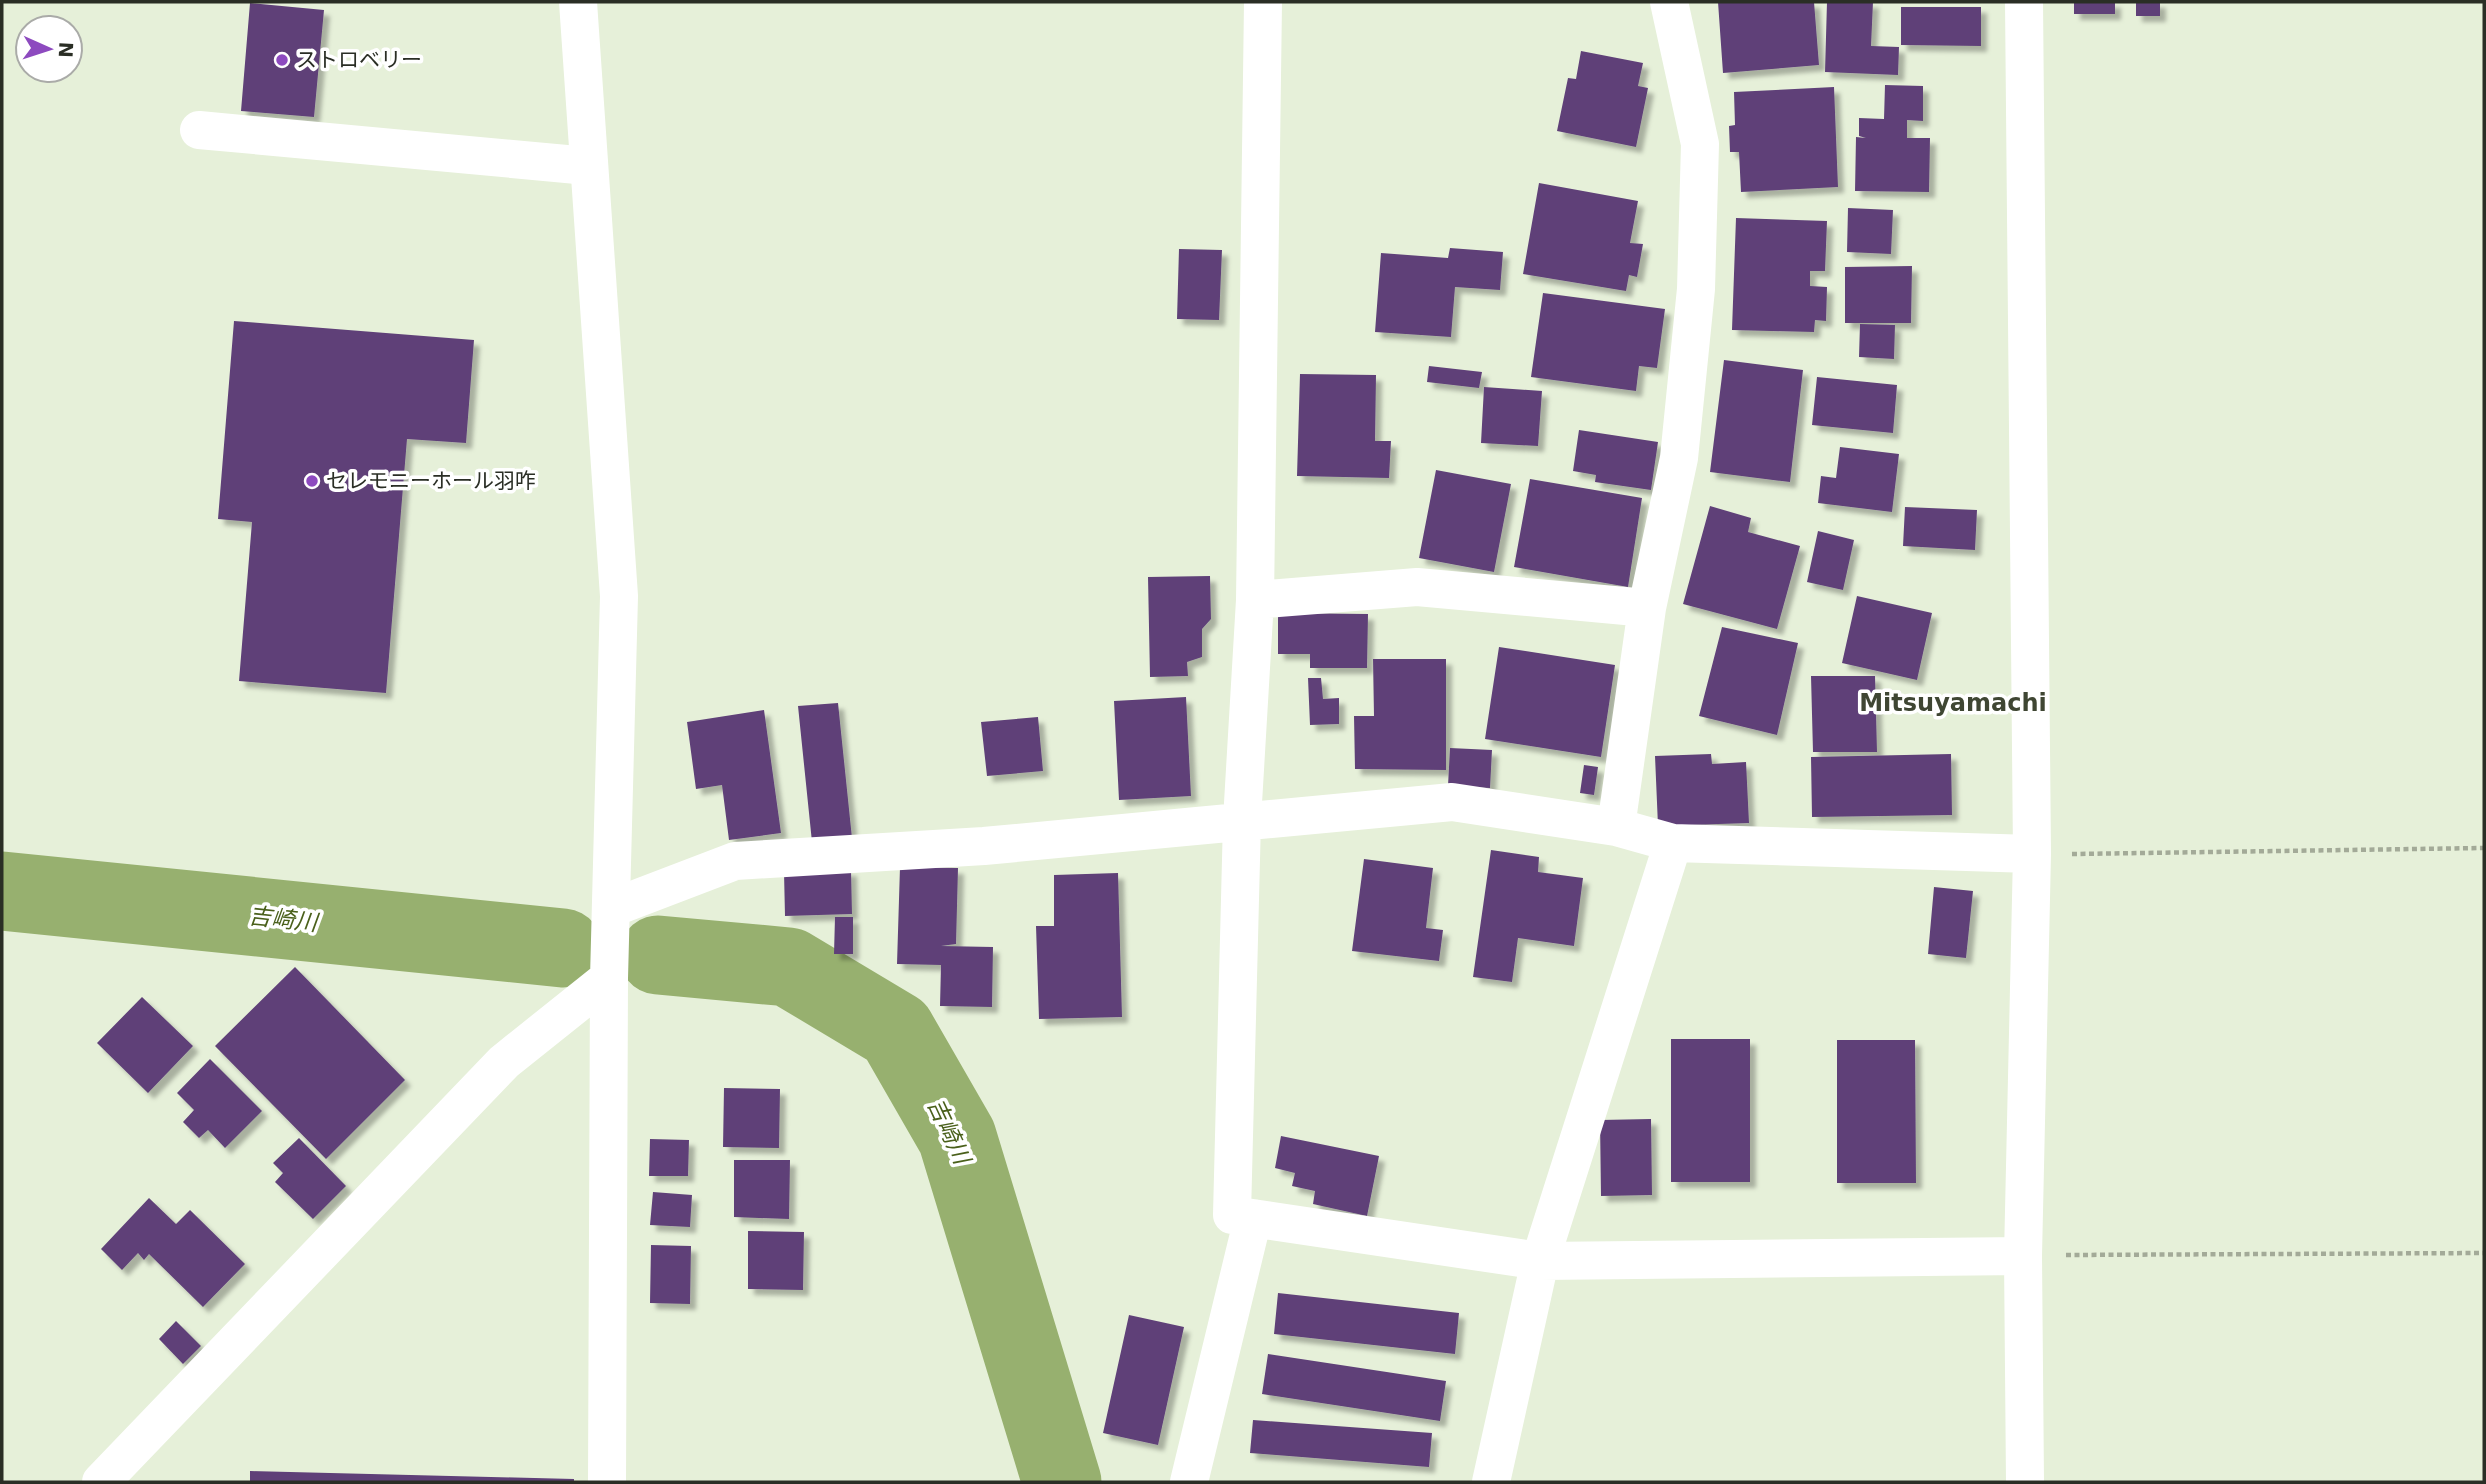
<svg xmlns="http://www.w3.org/2000/svg" width="2486" height="1484" font-family="'DejaVu Sans','Noto Sans JP',sans-serif">
  <style>
    .lines { fill: none; stroke-linecap: round; stroke-linejoin: round }
    .river { stroke: #97b06f; stroke-width: 79 }
    .building { fill: #5f4178; filter: url(#shadow) }
    .path { stroke: #a3aa98; stroke-width: 4.5; stroke-dasharray: 5 3.5; stroke-linecap: butt }
    .street { stroke: #fff; stroke-width: 38 }
    .secondary { stroke: #fff; stroke-width: 38 }
    .poi-dot { fill: #8d4abf; stroke: #fff; stroke-width: 2.5 }
    .labels { text-anchor: middle; dominant-baseline: central; stroke-width: 7; stroke-linejoin: round; paint-order: stroke }
    .poi-label { font-size: 21px; fill: #2a2e25; stroke: #fff; text-anchor: start }
    .water-label { font-size: 23px; font-style: italic; fill: #4a601b; stroke: #fff }
    .quarter-label { font-size: 24px; font-weight: bold; fill: #3f4633; stroke: #fff }
  </style>
  <defs>
    <filter id="shadow"><feDropShadow dx="6" dy="6" stdDeviation="2" flood-color="#0004"/></filter>
  </defs>
  <rect width="100%" height="100%" fill="#e6f0d9"/>
  <g class="lines">
    <!-- river -->
    <path class="river" d="M2,891L563,948
      M658,955L789,967L896,1031L957,1137L1062,1482"/>
  </g>
  <!-- building -->
  <path class="building" d="M1718,2H1814L1819,65L1723,73Z
    M1827,2H1873L1871,46L1899,47L1898,75L1825,72Z
    M2074,2H2115V14H2074Z
    M2136,2H2160V16H2136Z
    M250,3L324,10L314,117L241,111Z
    M1901,7H1981V46L1901,45Z
    M1581,51L1643,63L1638,86L1648,88L1636,147L1557,131L1568,78L1576,79Z
    M1885,85L1923,86V121L1907,120V138H1930L1929,192L1855,191L1856,137L1866,138L1859,136V118L1884,119Z
    M1834,87L1838,187L1741,192L1739,152H1730L1729,126L1735,125L1734,92Z
    M1539,183L1638,201L1630,243L1643,244L1637,277L1629,275L1626,291L1523,274Z
    M1848,208L1893,210L1891,254L1847,252Z
    M1736,218L1827,221L1825,271H1810V286L1827,287L1826,321L1815,320L1814,332L1732,330Z
    M1450,248L1503,252L1500,290L1455,287L1451,337L1375,332L1381,253L1448,258Z
    M1179,249L1222,250L1219,320L1177,319Z
    M1912,266L1911,323H1845V267Z
    M1543,293L1665,309L1657,368L1639,366L1636,391L1531,377Z
    M234,321L474,340L466,443L407,439L386,693L239,681L252,522L218,519Z
    M1860,324L1895,325L1894,359L1859,357Z
    M1724,360L1803,370L1790,482L1710,472Z
    M1429,366L1482,372L1479,388L1427,382Z
    M1300,374L1376,375L1375,441H1391L1389,478L1297,476Z
    M1817,377L1897,385L1893,433L1812,425Z
    M1484,387L1542,391L1538,446L1481,443Z
    M1579,430L1658,442L1651,490L1595,482L1596,475L1573,471Z
    M1840,447L1899,454L1892,512L1818,503L1821,476L1836,478Z
    M1436,470L1511,484L1494,572L1419,558Z
    M1530,479L1642,498L1628,587L1514,567Z
    M1710,506L1751,518L1748,532L1800,546L1777,629L1683,604Z
    M1905,507L1977,510L1975,550L1903,546Z
    M1818,531L1854,540L1843,590L1807,582Z
    M1210,576L1211,619L1202,629V657L1187,662L1188,676L1150,677L1148,577Z
    M1857,596L1932,613L1917,680L1842,663Z
    M1278,613L1368,614L1367,668H1310V654H1278Z
    M1722,627L1798,643L1777,735L1699,716Z
    M1499,647L1615,665L1601,757L1485,739Z
    M1373,659H1446V770L1355,769L1354,716H1374Z
    M1811,676H1875L1877,752H1813Z
    M1308,678H1321L1323,699L1339,698V724L1310,725Z
    M1186,697L1191,796L1119,800L1114,701Z
    M838,703L852,838L812,842L798,706Z
    M764,710L781,833L729,840L722,785L696,789L687,722Z
    M1038,717L1043,771L987,776L981,722Z
    M1450,748L1492,750L1490,788L1448,786Z
    M1711,754L1712,764L1746,762L1749,823L1658,826L1655,756Z
    M1951,754L1952,815L1812,817L1811,757Z
    M1584,765L1598,767L1594,795L1580,793Z
    M1491,850L1539,857L1538,872L1583,878L1574,946L1518,938L1512,982L1473,977Z
    M1364,859L1433,868L1426,928L1443,930L1439,961L1352,951Z
    M900,867L958,868L956,944L941,946L993,947L992,1007L940,1006L941,965L897,964Z
    M851,870L852,914L785,916L784,872Z
    M1118,873L1122,1017L1039,1019L1036,926H1054V875Z
    M1934,887L1973,891L1966,958L1928,954Z
    M835,917H853V954H834Z
    M295,967L405,1080L326,1159L215,1046Z
    M142,997L193,1046L148,1093L97,1043Z
    M1671,1039H1750V1182H1671Z
    M1837,1040H1915L1916,1183H1837Z
    M210,1059L262,1111L225,1148L208,1130L199,1138L183,1122L194,1110L177,1093Z
    M724,1088L780,1089L779,1148L723,1147Z
    M1651,1119L1652,1195L1601,1196L1600,1120Z
    M1281,1136L1379,1156L1367,1216L1313,1204L1315,1191L1292,1186L1295,1173L1275,1168Z
    M299,1138L346,1186L313,1219L275,1182L283,1173L273,1163Z
    M650,1139L689,1140L688,1176H649Z
    M734,1160H790L789,1219L734,1217Z
    M653,1192L692,1195L690,1227L650,1225Z
    M149,1198L176,1224L190,1210L245,1264L203,1307L149,1254L144,1260L138,1253L122,1270L101,1249Z
    M748,1231L804,1232L803,1290L748,1289Z
    M651,1245L691,1246L690,1304L650,1303Z
    M1278,1293L1459,1313L1455,1354L1274,1334Z
    M1129,1315L1184,1327L1158,1445L1103,1433Z
    M176,1321L201,1346L183,1364L159,1339Z
    M1268,1354L1446,1381L1440,1421L1262,1394Z
    M1253,1420L1432,1433L1429,1467L1250,1453Z
    M250,1471L574,1479V1482H250Z"/>
  <g class="lines">
    <!-- path -->
    <path class="path" d="M2072,854L2484,848
      M2066,1255L2484,1253"/>
    <!-- street -->
    <path class="street" d="M1263,2L1255,600L1242,820L1232,1215L1540,1261L2023,1256
      M2024,2L2032,854L2023,1256L2025,1482
      M199,130L588,166
      M1255,600L1417,587L1647,608
      M1616,827L1647,608L1679,458L1696,289L1700,144L1669,2
      M612,908L735,861L984,846L1452,802L1616,827L1673,843L2032,854
      M1189,1482L1253,1218
      M1491,1482L1540,1261L1673,843"/>
    <!-- secondary -->
    <path class="secondary" d="M578,2L619,596L609,978L607,1482
      M101,1482L504,1062L609,978"/>
  </g>
  <!-- markers -->
  <g class="poi-dot">
    <circle cx="282" cy="60" r="7"/>
    <circle cx="312" cy="481" r="7"/>
  </g>
  <g class="labels">
    <!-- poi labels -->
    <g class="poi-label">
      <text x="296" y="60">ストロベリー</text>
      <text x="326" y="481">セレモニーホール羽咋</text>
    </g>
    <!-- water labels -->
    <g class="water-label">
      <text transform="translate(283 919) rotate(6)">吉崎川</text>
      <text transform="translate(949 1131) rotate(65)">吉崎川</text>
    </g>
    <!-- quarter labels -->
    <g class="quarter-label">
      <text x="1953" y="703">Mitsuyamachi</text>
    </g>
  </g>
  <!-- border -->
  <rect width="2486" height="1484" fill="none" stroke="#2a2e25" stroke-width="7"/>
  <!-- north arrow -->
  <g transform="translate(49 49) rotate(93)"><circle r="33" fill="#ffffff" stroke="#aaaba8" stroke-width="2"/>
  <path d="M0-5L12 26L0 18L-12 26Z" fill="#8d4abf"/>
  <text y="-10" font-size="19" font-weight="bold" text-anchor="middle" fill="#2a2e25">N</text>
  </g>
</svg>
